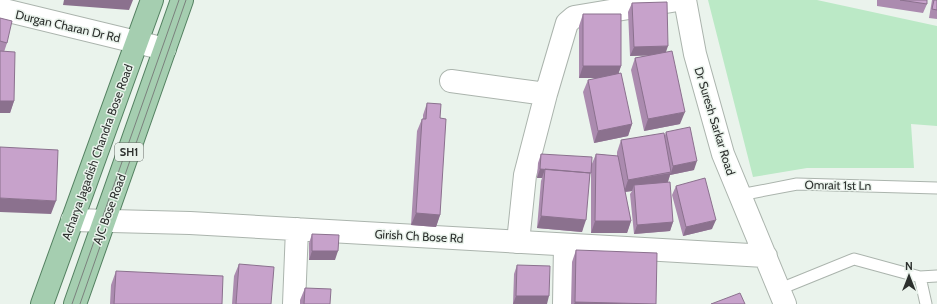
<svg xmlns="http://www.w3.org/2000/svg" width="937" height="304" font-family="Cabin,sans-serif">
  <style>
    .green { fill: #bbe9c6 }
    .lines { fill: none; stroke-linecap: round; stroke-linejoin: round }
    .service-casing { stroke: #abb4ad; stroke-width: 13 }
    .minor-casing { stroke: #abb4ad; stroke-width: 24 }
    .tertiary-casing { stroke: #abb4ad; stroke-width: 24 }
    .primary-casing { stroke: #548161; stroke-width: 24 }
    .service { stroke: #fff; stroke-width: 11 }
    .minor { stroke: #fff; stroke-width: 22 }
    .tertiary { stroke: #fff; stroke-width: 22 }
    .primary { stroke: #a5ceb0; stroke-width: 22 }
    .tram { stroke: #7b817d; stroke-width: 1 }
    .wall { fill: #ab8baf }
    .shaded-wall { fill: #8b718e }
    .building { fill: #c7a2cb; stroke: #8b718e }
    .labels { text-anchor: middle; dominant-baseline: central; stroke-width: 3; stroke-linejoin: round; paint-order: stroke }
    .shield { fill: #eaf3ec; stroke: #666a67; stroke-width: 1 }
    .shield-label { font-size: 11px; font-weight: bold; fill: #2d302e }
    .street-label { font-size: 12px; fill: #2d302e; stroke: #eaf3ec }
  </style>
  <rect width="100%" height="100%" fill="#eaf3ec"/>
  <!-- green -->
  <path class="green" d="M708,0H817L937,26V126L911,124L914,168H807L753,177Z"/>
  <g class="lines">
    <!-- service casing -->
    <g class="service-casing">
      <path id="service" d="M740,195L797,184L937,188
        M920,277L926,304
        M780,289L854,259L920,277L937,276"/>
    </g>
    <!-- minor casing -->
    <g class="minor-casing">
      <path id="minor" d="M0,9L165,49
        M451,81L546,94
        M518,242L525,175L546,94L567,23L574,17L678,0
        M564,304L565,245"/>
    </g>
    <!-- tertiary casing -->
    <g class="tertiary-casing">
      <path id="tertiary" d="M685,0L695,54L723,154L785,304
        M72,220L190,223L766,256
        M294,304L297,229"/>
    </g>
    <!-- primary casing -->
    <g class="primary-casing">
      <path id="primary" d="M42,304L152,0
        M75,304L182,0"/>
    </g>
    <!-- service -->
    <use href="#service" class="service"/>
    <!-- minor -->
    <use href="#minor" class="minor"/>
    <!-- tertiary -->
    <use href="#tertiary" class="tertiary"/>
    <!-- primary -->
    <use href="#primary" class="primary"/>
    <!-- tram -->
    <path class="tram" d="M72,304L179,0
      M80,304L186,0"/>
  </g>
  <!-- wall -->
  <path class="wall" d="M877,0H927V4L923,13L877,6Z
    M932,0H937V19L929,18Z
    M632,3L666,52L680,124L644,131L631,70L635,58L650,55L630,56L628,12Z
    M583,14L621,66L618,74L632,124L628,136L594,143L583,92L588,80L596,78H579V26Z
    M0,18L7,43L4,52L14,101L10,113L2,52L0,51Z
    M427,103L440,118V215L436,227L411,225L417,131L422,119H423V115Z
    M666,132L694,170L670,175L668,182L673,222L670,231L634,234L630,194L632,191L625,192L631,221L627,233H591V168L582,232L537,228L541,181L542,178H537L538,163L541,154L591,166L596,154L617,156V152L621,140L665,135Z
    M676,186L712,229L683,236L672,195Z
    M312,234L335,260H309V243Z
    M576,250L656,304H571L572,262Z
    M239,264L271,304H232L234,276Z
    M517,265L547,304H513L514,274Z
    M116,271L222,304H110L111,285Z
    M305,288L330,304H300V300Z"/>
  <!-- shaded-wall -->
  <path class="shaded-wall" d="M64,0H133L129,10L63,5Z
    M668,46L665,55L630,56L634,47Z
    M583,66H621L617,78H579Z
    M0,101H14L10,113H0Z
    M685,112L680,124L644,131L648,119Z
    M632,124L628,136L594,143L598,131Z
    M697,161L694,170L670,175L667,184L634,185L632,191L624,192L628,180L671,173L673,166Z
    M540,169H545L542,178H537Z
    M0,198L56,201L51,214L0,212Z
    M416,213L440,215L436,227L411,225Z
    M541,216L586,220L582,232L537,228Z
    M716,220L712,229L683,236L686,227Z
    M595,221H631L627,233H591Z
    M673,222L670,231L634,234L637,225Z
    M312,251H338L335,260H309Z
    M516,296H549L547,304H513Z
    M575,302L656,304H574Z"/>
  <!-- building -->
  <path class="building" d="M900,0H927V4Z
    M934,0H937V10L932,9Z
    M667,2L668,46L634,47L632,3Z
    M583,14H621V66H583Z
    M0,18L12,21L7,43L0,41Z
    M0,51L15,52L14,101H0Z
    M672,51L685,112L648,119L635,58Z
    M621,73L632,124L598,131L588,80Z
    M427,103L441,104L440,118L446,119L440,215L416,213L422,119H426Z
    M690,127L697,161L673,166L666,132Z
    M664,133L671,172L628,180L621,140Z
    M0,147L58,150L56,201L0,198Z
    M541,154L592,157L591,173L540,169Z
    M596,154L618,156L631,221H595Z
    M545,169L590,173L586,220L541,216Z
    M705,178L716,220L686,227L676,186Z
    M670,182L673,222L637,225L634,185Z
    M312,234L339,235L338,251H312Z
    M576,250L657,253L656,304L575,302Z
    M239,264L274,267L271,304H236Z
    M517,265L550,266L549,296H516Z
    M116,271L223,276L222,304H114Z
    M305,288L331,289L330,304H304Z
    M740,293L745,304H711Z"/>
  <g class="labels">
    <!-- shield labels -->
    <rect class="shield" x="115" y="143" width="28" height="18" rx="3"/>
    <g class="shield-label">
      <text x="129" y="152">SH1</text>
    </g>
    <!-- street labels -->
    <g class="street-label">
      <text transform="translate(68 26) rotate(13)">Durgan Charan Dr Rd</text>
      <text transform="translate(715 121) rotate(73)">Dr Suresh Sarkar Road</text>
      <text transform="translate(97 152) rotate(-70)">Acharya Jagadish Chandra Bose Road</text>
      <text transform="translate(838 185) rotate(1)">Omrait 1st Ln</text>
      <text transform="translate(109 209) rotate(-70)">AJC Bose Road</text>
      <text transform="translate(419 236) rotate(3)">Girish Ch Bose Rd</text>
    </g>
  </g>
  <!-- north arrow -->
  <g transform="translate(909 276)" stroke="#eaf3ec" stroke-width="3" paint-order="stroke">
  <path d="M0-3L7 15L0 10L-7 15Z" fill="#2d302e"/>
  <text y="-6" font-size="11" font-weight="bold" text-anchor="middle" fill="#2d302e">N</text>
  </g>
</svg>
